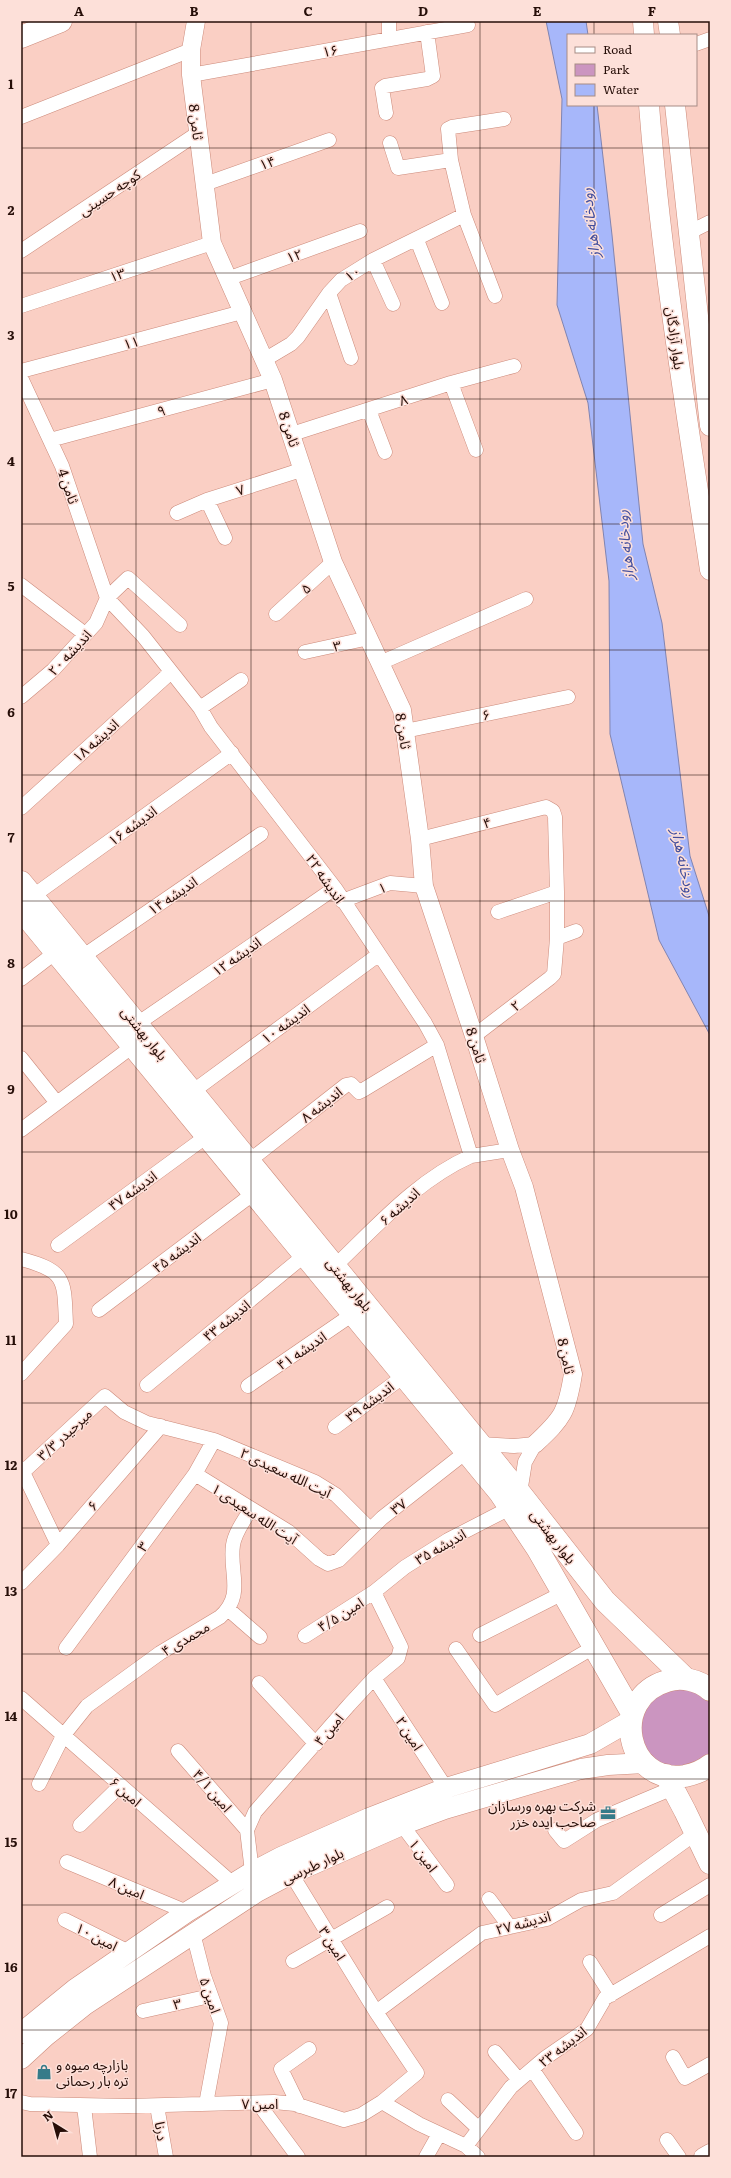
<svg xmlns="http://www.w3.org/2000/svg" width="731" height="2178" font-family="Literata,'Noto Sans Arabic',serif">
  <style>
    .green { fill: #cb95c0 }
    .water { fill: #a7b7fa; stroke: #8084b1 }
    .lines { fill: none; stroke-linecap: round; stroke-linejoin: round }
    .minor-casing { stroke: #cc8a7a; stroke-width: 15 }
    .tertiary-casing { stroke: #cc8a7a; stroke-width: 19 }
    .secondary-casing { stroke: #cc8a7a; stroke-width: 21 }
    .primary-casing { stroke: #cc8a7a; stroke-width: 23 }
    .minor { stroke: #fff; stroke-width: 14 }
    .tertiary { stroke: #fff; stroke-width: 18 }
    .secondary { stroke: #fff; stroke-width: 20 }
    .primary { stroke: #fff; stroke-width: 22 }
    .grid { fill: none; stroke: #260e08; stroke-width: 1; stroke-opacity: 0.55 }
    .labels { text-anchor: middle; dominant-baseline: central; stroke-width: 3; stroke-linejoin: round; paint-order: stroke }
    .street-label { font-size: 14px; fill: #260e08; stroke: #fde0d9 }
    .poi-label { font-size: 14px; fill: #260e08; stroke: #fde0d9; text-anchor: end }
    .water-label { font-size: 15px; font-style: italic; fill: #434e9d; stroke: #fde0d9 }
    .neatline { fill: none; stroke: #260e08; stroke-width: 1.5 }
    .grid-label { font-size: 13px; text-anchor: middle; font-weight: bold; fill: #260e08 }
  </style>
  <rect width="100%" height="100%" fill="#facfc4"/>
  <!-- green -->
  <path class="green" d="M659,1683L710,1690V1765L693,1775L637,1754L647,1690Z"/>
  <!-- water -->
  <path class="water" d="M546,21H586L588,35H568V105H597L612,235L643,544L662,623L690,856L710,919V1035L659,940L610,734L609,581L588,403L557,305L562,99Z"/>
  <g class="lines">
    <!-- minor casing -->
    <g class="minor-casing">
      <path id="minor" d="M389,21V39
        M696,44L710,39
        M191,75L468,25
        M386,113L382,88L385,86L427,79L433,76L427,32
        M21,117L191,50
        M390,143L398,168L451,160L464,215L495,296
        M451,160L448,129L452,127L504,119
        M205,184L329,140
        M688,233L710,222
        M417,240L442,303
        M21,251L198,133
        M373,260L393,304
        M227,279L360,231
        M329,293L351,358
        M21,306L212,243
        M264,360L291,344L298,337L329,293L341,280L373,260L464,215
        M21,371L242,312
        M21,378L62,466L107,598L143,636L200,708L211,727L335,888L425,1023L437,1045L471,1156L510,1150
        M451,383L476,450
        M369,410L385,452
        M292,434L451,383L514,366
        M50,440L273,380
        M207,500L225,538
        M177,513L207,500L304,469
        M21,585L85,634
        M276,614L333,562
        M305,652L369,638
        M380,663L526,599
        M21,697L53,670L96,623L107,598L128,578L180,625
        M200,708L241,680
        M405,731L568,697
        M21,808L170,673
        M420,839L546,807L553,811L555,817L557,892V938
        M33,896L232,753
        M342,901L390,883L424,886
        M498,912L557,892
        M82,957L261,834
        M21,979L56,952
        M137,1024L335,888
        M474,1036L550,978L554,974L557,938L576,931
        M21,1058L57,1103
        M192,1092L378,955
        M21,1130L133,1046
        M249,1161L346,1085L351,1084L359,1092L363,1090L437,1045
        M58,1245L207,1136
        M21,1259C67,1271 64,1280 66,1324L21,1374
        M335,1266C377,1226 417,1180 471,1156
        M99,1310L254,1193
        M147,1385L305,1255
        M248,1386L353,1314
        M335,1427L404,1376
        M480,1444L514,1446L535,1444
        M21,1468L58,1545
        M23,1472L105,1396L124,1412L147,1423L214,1440L315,1482L336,1495L370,1529
        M195,1474L289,1532L319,1559L328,1564L339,1560L382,1518L466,1452
        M520,1493L525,1462L535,1444
        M21,1583L58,1545L161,1426
        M229,1610L260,1637
        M480,1635L563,1593
        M305,1636L374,1592L405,1567L448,1540L510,1508
        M66,1648L195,1474L214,1440
        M456,1649L495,1705L594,1647
        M374,1678L446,1788
        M259,1683L316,1744
        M21,1698L232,1883
        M178,1751L247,1830
        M39,1784L63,1736L87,1706L160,1653L220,1617C245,1595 229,1573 233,1545C235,1532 245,1519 251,1509
        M80,1825L120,1786
        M402,1825L447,1885
        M555,1830L564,1841L597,1820L673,1788
        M67,1862L187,1912
        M287,1867L376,2012L417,2073L382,2102
        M252,1872L247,1830L255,1812L349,1705L374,1678L398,1658L401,1647L374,1592
        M489,1899L510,1927
        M661,1915L710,1885
        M65,1920L129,1952
        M193,1933L204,1976L221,2023L206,2104
        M293,1961L387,1907
        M590,1962L611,1995
        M143,2011L210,1996
        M376,2012L482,1933L547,1919L581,1900L613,1893L696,1833
        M495,2052L519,2080
        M673,2057L685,2078L710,2064
        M532,2069L576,2133
        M448,2100L479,2129
        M21,2102L30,2104L128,2106L274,2102L295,2104L344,2120L361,2115L382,2102L419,2124L466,2146L478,2157
        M258,2103L298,2157
        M84,2106L90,2157
        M157,2106L166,2157
        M299,2106L281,2069L309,2049
        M667,2140L679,2157
        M466,2146L511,2087L545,2058L587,2029L605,1998L710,1936
        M426,2157L439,2134"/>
    </g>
    <!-- tertiary casing -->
    <g class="tertiary-casing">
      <path id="tertiary" d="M196,21L191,50V75L212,243L273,380L333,562L402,710L420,839L424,886L474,1036L510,1150L524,1187L573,1374C567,1412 563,1418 535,1444
        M703,2157L710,2153"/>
    </g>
    <!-- secondary casing -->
    <g class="secondary-casing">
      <path id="secondary" d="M643,21L644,35
        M668,21L670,35
        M649,105C661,261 687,416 710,570
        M675,105L710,426
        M21,2033L75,1989L187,1912L252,1872L281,1857L369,1818L446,1788L590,1744L630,1721
        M21,2059L46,2036L85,2005L257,1892L291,1874L402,1825L445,1809L581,1769L608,1765L645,1763"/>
    </g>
    <!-- primary casing -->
    <g class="primary-casing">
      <path id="primary" d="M21,37L61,21
        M21,882L520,1493L605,1601L686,1679
        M21,910L500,1493L537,1548L632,1713
        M710,1690C699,1680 681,1676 667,1681C608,1698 626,1786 685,1776C694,1774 703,1771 710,1765
        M666,1775L685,1811L710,1863"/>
    </g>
    <!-- minor -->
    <use href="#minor" class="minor"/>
    <!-- tertiary -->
    <use href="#tertiary" class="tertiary"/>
    <!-- secondary -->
    <use href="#secondary" class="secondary"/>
    <!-- primary -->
    <use href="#primary" class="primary"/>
  </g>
  <!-- grid -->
  <path class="grid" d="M136,21V2157M251,21V2157M366,21V2157M480,21V2157M594,21V35M594,105V2157M21,148H710M21,273H710M21,399H710M21,524H710M21,650H710M21,775H710M21,901H710M21,1026H710M21,1152H710M21,1277H710M21,1403H710M21,1528H710M21,1654H710M21,1779H710M21,1905H710M21,2030H710"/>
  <!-- icons -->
  <defs>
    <g id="office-bare" transform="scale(1.2)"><path d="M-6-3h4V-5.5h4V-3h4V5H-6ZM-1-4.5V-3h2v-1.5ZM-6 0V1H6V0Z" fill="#367b89" stroke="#fde0d9" stroke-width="2.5" paint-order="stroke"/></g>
    <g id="shop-bare" transform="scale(1.2)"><path d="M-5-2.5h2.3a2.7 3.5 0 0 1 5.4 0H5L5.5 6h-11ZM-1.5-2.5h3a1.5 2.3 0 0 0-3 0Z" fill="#367b89" stroke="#fde0d9" stroke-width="2.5" paint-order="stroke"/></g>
  </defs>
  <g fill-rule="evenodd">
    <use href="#office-bare" x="608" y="1813"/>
    <use href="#shop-bare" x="44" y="2072"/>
  </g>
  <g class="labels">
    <!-- street labels -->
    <g class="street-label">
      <text transform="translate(330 50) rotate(-10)">۱۶</text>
      <text transform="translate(197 122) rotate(83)">ثامن 8</text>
      <text transform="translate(267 162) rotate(-19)">۱۴</text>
      <text transform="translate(109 192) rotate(-34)">کوچه حسینی</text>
      <text transform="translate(294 255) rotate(-19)">۱۲</text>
      <text transform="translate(352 273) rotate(-33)">۱۰</text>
      <text transform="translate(117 274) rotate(-18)">۱۳</text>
      <text transform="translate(676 338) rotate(82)">بلوار آزادگان</text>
      <text transform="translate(131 342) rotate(-15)">۱۱</text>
      <text transform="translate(403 399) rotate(-18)">۸</text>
      <text transform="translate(161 410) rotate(-15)">۹</text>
      <text transform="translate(290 429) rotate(71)">ثامن 8</text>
      <text transform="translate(69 486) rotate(71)">ثامن 4</text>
      <text transform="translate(240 489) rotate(-18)">۷</text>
      <text transform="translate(305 588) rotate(-43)">۵</text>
      <text transform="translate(337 645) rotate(-12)">۳</text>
      <text transform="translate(69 652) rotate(-47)">اندیشه ۲۰</text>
      <text transform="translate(486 714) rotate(-12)">۶</text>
      <text transform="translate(404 731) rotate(81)">ثامن 8</text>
      <text transform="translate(95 740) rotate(-42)">اندیشه ۱۸</text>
      <text transform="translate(487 822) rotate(-14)">۴</text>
      <text transform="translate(132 825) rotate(-36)">اندیشه ۱۶</text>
      <text transform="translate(326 878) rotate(55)">اندیشه ۲۲</text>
      <text transform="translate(382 887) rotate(-18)">۱</text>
      <text transform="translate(172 895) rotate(-34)">اندیشه ۱۴</text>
      <text transform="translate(236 956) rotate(-35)">اندیشه ۱۲</text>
      <text transform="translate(515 1005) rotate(-37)">۲</text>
      <text transform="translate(285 1023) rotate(-36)">اندیشه ۱۰</text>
      <text transform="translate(145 1033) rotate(51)">بلوار بهشتی</text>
      <text transform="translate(477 1045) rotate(72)">ثامن 8</text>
      <text transform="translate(321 1104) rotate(-38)">اندیشه ۸</text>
      <text transform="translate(132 1190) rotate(-36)">اندیشه ۴۷</text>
      <text transform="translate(399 1206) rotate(-42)">اندیشه ۶</text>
      <text transform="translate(176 1252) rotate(-37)">اندیشه ۴۵</text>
      <text transform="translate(350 1284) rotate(51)">بلوار بهشتی</text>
      <text transform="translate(226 1320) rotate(-39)">اندیشه ۴۳</text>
      <text transform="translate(301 1350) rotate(-34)">اندیشه ۴۱</text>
      <text transform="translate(567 1356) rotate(78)">ثامن 8</text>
      <text transform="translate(369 1401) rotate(-37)">اندیشه ۳۹</text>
      <text transform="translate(64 1434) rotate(-43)">میرحیدر ۳/۳</text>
      <text transform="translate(286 1472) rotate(25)">آیت الله سعیدی ۲</text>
      <text transform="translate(92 1505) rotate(-49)">۶</text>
      <text transform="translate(398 1506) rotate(-37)">۳۷</text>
      <text transform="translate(255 1513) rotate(33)">آیت الله سعیدی ۱</text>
      <text transform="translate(554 1536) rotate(52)">بلوار بهشتی</text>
      <text transform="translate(142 1546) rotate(-54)">۳</text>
      <text transform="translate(440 1546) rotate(-30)">اندیشه ۳۵</text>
      <text transform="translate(340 1614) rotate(-32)">امین ۴/۵</text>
      <text transform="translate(185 1638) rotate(-31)">محمدی ۴</text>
      <text transform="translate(328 1729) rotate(-50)">امین ۴</text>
      <text transform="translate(410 1733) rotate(57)">امین ۲</text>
      <text transform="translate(213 1790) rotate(49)">امین ۴/۱</text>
      <text transform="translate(126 1791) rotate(41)">امین ۶</text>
      <text transform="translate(424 1855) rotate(53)">امین ۱</text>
      <text transform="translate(312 1865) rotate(-25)">بلوار طبرسی</text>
      <text transform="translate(127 1887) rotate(23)">امین ۸</text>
      <text transform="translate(523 1922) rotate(-15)">اندیشه ۲۷</text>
      <text transform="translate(97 1936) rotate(27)">امین ۱۰</text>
      <text transform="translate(333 1943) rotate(58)">امین ۳</text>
      <text transform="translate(211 1995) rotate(71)">امین ۵</text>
      <text transform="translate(177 2003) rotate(-13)">۳</text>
      <text transform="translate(562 2046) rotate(-38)">اندیشه ۲۳</text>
      <text x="260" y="2103">امین ۷</text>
      <text transform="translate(162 2131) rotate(80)">درنا</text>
    </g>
    <!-- poi labels -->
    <g class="poi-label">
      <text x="596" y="1805">شرکت بهره ورسازان<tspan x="596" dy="16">صاحب ایده خزر</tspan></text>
      <text x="56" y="2064" text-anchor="start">بازارچه میوه و<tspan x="56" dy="16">تره بار رحمانی</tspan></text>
    </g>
    <!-- water labels -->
    <g class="water-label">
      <text transform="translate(589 223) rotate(-97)">رودخانه هراز</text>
      <text transform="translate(624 545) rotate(-96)">رودخانه هراز</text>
      <text transform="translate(685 863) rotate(78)">رودخانه هراز</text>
    </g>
  </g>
  <!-- border -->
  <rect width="731" height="2178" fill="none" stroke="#fde0d9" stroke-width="44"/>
  <!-- legend -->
  <rect x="567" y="34" width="130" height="72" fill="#fde0d9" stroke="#a78c85"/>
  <rect x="575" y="47" width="20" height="6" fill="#ffffff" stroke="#a78c85"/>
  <text x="603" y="54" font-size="12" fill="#260e08">Road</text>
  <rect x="575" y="64" width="20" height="12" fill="#cb95c0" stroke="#a78c85"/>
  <text x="603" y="74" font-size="12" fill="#260e08">Park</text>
  <rect x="575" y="84" width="20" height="12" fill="#a7b7fa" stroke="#a78c85"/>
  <text x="603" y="94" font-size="12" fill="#260e08">Water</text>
  <!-- north arrow -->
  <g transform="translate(54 2124) rotate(323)" stroke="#fde0d9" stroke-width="3" paint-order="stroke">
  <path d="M0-3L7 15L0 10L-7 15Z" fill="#260e08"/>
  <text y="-6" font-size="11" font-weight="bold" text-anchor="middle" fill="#260e08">N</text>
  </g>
  <rect x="22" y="22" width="687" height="2134" class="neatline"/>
  <g class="grid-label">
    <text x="79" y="16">A</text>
    <text x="194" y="16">B</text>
    <text x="308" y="16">C</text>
    <text x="423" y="16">D</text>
    <text x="537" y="16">E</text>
    <text x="652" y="16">F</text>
    <text x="11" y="89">1</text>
    <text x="11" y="215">2</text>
    <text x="11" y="340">3</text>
    <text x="11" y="466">4</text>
    <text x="11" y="591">5</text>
    <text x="11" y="717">6</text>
    <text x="11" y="842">7</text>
    <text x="11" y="968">8</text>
    <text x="11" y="1094">9</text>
    <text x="11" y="1219">10</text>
    <text x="11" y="1345">11</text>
    <text x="11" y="1470">12</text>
    <text x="11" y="1596">13</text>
    <text x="11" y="1721">14</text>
    <text x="11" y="1847">15</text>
    <text x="11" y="1972">16</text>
    <text x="11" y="2098">17</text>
  </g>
</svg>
